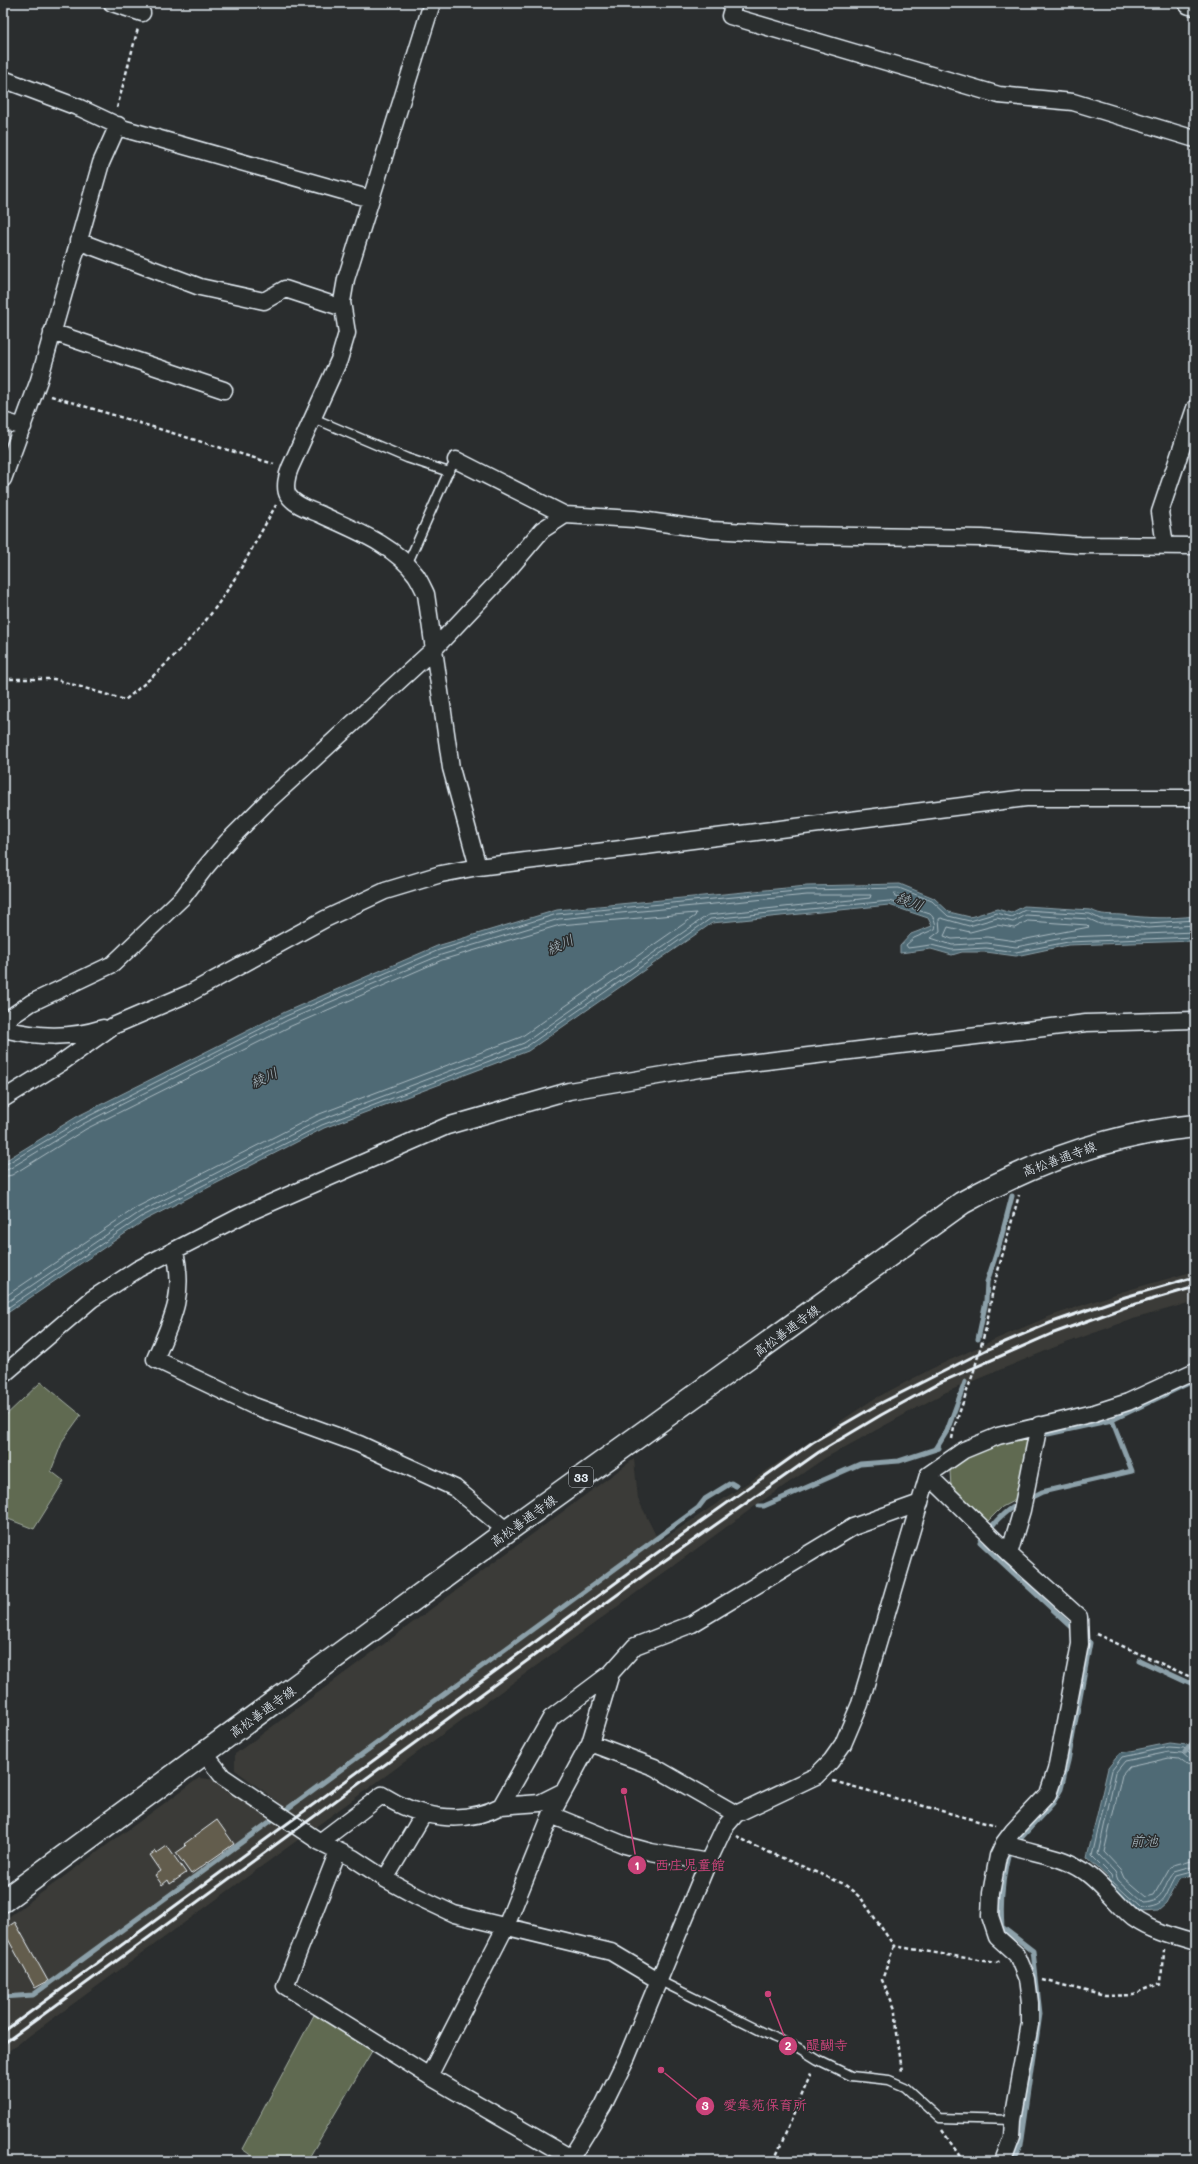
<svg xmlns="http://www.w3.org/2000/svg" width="1198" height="2164" font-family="Mali,'Klee One',sans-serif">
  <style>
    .built { fill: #3b3b37 }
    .green { fill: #606a51; stroke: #a4aea4 }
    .water { fill: #4f6a74; stroke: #8ca0a9 }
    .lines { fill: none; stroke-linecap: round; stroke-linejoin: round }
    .shore { stroke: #abbbc3; stroke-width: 1 }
    .stream { stroke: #8ca0a9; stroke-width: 5 }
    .building { fill: #645d4d; stroke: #e8f1f8 }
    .service-casing { stroke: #e8f1f8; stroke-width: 11 }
    .minor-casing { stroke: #e8f1f8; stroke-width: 19 }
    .primary-casing { stroke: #e8f1f8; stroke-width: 25 }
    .trunk-casing { stroke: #e8f1f8; stroke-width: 25 }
    .path { stroke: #e8f1f8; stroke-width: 2.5; stroke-dasharray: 4 3; stroke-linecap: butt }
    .service { stroke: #2a2d2e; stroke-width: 8 }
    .minor { stroke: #2a2d2e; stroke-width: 16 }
    .primary { stroke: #2a2d2e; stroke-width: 22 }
    .trunk { stroke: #2a2d2e; stroke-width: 22 }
    .rail { stroke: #e8f1f8; stroke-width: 3 }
    .labels { text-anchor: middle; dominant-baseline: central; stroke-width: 3; stroke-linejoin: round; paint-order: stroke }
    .shield { fill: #2a2d2e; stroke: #afb6bb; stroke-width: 1 }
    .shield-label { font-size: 12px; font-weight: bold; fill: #e8f1f8 }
    .street-label { font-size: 13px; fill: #e8f1f8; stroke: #2a2d2e }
    .water-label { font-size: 14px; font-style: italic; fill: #abbbc3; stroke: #2a2d2e }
    .leader { fill: none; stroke: #ca437a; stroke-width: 1.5 }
    .callout-dot { fill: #ca437a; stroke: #2a2d2e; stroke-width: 1.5 }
    .mark-label { font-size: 12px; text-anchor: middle; font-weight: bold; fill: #fff }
    .callout-label { font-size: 14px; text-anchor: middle; font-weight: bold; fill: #ca437a; stroke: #2a2d2e; stroke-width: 3; stroke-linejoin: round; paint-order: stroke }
  </style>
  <rect width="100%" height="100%" fill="#2a2d2e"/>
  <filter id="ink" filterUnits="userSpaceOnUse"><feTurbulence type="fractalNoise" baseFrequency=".025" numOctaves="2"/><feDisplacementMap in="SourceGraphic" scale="8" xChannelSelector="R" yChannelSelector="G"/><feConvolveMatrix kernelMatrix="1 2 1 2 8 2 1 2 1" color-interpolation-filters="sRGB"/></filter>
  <g filter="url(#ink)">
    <!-- built -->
    <path class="built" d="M1195,1271V1301L1130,1320L1055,1347L944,1393L825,1458L762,1501L3,2055V1921L199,1778L219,1780L278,1823L292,1812L235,1770V1754L634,1459L638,1499L659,1542L874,1399L933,1368L996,1339L1048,1317L1121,1292Z"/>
    <!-- green -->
    <path class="green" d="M41,1382L81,1415L63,1440L51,1471L64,1481L34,1529L3,1517V1418Z
      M1029,1439L1019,1498L1002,1507L987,1522L951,1487L950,1471L975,1450L993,1442Z
      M314,2015L372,2051L307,2161H259L242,2149Z"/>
    <!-- water -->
    <path class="water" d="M900,884L934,898L949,912L970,917L997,909L1011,913L1024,906L1091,910C1102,916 1109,914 1121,915C1148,918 1168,919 1195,916V941L1068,945L1016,956L986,952H962L952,955L931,949L900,953V946L911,934L932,926L928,918L889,905L712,923L528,1051L324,1128L145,1220L3,1316V1162L78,1116L285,1012L437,946L557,910L807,886Z
      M1169,1743L1187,1745L1194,1753L1195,1875L1179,1879L1166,1904L1158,1911L1139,1912L1106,1882L1109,1878L1087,1858L1108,1768L1120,1753Z"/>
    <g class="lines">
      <!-- shore -->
      <path class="shore" d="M895,893L909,898L910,900L908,901L895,897Z
        M1028,921L1087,925L1089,927L1016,941L987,937L952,939L944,936L948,927L970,932L997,925L1014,928Z
        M1195,925L1148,928L1119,924H1100L1089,919L1026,915L1013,922L997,918L969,926L941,918L939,919L940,931L931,938L952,945L987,943L1016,947L1068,937L1195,932
        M3,1166L81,1120L286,1016L439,950L557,914L807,890L899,888L932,901L948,916L970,921L997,913L1012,917L1025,910L1090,914L1100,919H1119L1148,923L1195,920
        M3,1171L9,1169L83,1124L288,1020L441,955L559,919L807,895H871L870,898L708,915L524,1043L320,1120L140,1212L3,1305
        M3,1177L12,1175L86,1129L291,1026L442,960L560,925L696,913L695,916L521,1037L317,1115L137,1207L3,1298
        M3,1311L143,1216L322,1125L526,1047L710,919L889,901L930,914C934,917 937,925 935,929L914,938L906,945L908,948L931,945L952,950L986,948L1016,952L1068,942L1195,937
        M1195,1756L1191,1755L1184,1748L1169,1747L1122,1757L1112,1770L1092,1856L1111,1875L1113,1882L1141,1908C1168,1907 1164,1896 1176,1876L1195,1871
        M1195,1761L1189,1759L1182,1753L1169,1752L1125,1761L1116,1772L1098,1854L1115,1872L1118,1880L1143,1903C1167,1902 1161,1886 1174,1872L1195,1866
        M1195,1767L1187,1765L1179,1759L1169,1758L1129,1767L1122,1775L1104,1852L1120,1869L1124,1878L1146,1897L1154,1895L1170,1867L1195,1860"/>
      <!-- stream -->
      <path class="stream" d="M978,1339L986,1301L987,1282L1000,1242L1012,1196
        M1048,1434L1112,1420L1195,1380
        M936,1449L947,1431L965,1382
        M1028,1499L1042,1492L1132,1471L1112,1420
        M1021,1502C1002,1512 992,1525 980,1542L1077,1632
        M759,1506H764L860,1464L899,1461L939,1448
        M1139,1660L1195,1686
        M1185,1752L1195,1740
        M3,1997L33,1995L698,1508L705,1499L731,1483L736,1486
        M1013,2161L1021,2146L1040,2014L1033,1951L1002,1927C1000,1902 1003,1875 1009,1851L1053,1803L1061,1789L1068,1761L1090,1643L1083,1637"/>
    </g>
    <!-- building -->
    <path class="building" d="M217,1820L234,1844L191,1874L176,1853L186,1846L184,1844Z
      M167,1846L186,1873L170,1884L168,1880L162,1885L155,1875L161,1871L150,1855L156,1851L157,1853Z
      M15,1922L48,1981L35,1988L3,1930Z"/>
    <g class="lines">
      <!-- service casing -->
      <g class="service-casing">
        <path id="service" d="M313,418L407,458L449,472
          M407,565L447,475L456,460
          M658,1980L773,2037L797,2047L818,2060L851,2076L889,2080L905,2087L939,2118L1013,2120"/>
      </g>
      <!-- minor casing -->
      <g class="minor-casing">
        <path id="minor" d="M112,3L142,13
          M432,3L346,279L342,302L347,333L339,360L290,468C287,475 284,488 288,495C295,506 311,510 322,515C354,530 395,545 416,575C420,581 423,588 426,594L451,768L478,867
          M734,3L730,16L999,95L1073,102L1195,139
          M3,79L80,108L125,129L371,199
          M78,241L200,287L264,301L285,289L343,308
          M52,332L224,390
          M3,421L23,427
          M456,460L565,515L634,519L712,530L798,535L982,538L1080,545L1195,546
          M3,479L39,380L101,163L118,125
          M1165,545L1160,512L1195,408
          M3,1024L6,1020L31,1003L113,964L183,897L205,868L227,842L268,801L434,649L503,576L542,530L565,515
          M3,1029C38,1037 69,1039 103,1028
          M3,1099L61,1063L113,1026L190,993L325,919L385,891L441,874L478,867L1026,798H1195
          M175,1251C185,1296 173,1318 155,1359L254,1406L359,1444L455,1488L507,1531
          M3,1375L92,1299L138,1269L243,1215L447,1126L569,1091L699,1069L1086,1023L1195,1020
          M928,1475L1009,1554
          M590,1743L654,1767L736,1814
          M205,1754L223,1777L320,1842L353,1858L385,1879L418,1897L454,1914L611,1952L658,1980
          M501,1806L540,1803L564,1791
          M551,1815L625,1845L651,1852L708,1862
          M320,1842L382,1795C418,1818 463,1826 501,1806L551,1718L611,1673
          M1004,1843C1029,1853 1056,1854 1079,1868C1098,1878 1116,1904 1133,1918C1151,1931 1174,1937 1195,1943
          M338,1851L285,1986L429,2076L571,2158
          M385,1879L423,1815
          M429,2076L506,1926L551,1815L590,1743L611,1673L635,1646L692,1624L853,1527L920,1503
          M569,2161L603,2106L627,2057L708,1862L724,1828L736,1814L816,1776L831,1761L843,1744L860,1704L928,1475L964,1450L998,1436L1094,1413L1128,1402L1195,1371
          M1003,2161L1012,2137L1013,2120L1030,2024V2003L1027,1979L1017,1955L997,1937L990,1916L991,1893L998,1856L1004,1843L1013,1831L1048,1794L1056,1770L1080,1644L1079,1617L1009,1554L1022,1510L1039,1425"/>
      </g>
      <!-- primary casing -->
      <g class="primary-casing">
        <path id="primary" d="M3,1901L507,1531L962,1203C1035,1162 1111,1134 1195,1126"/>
      </g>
      <!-- trunk casing -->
      <g class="trunk-casing">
        <path id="trunk" d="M1190,3L1195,4"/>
      </g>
      <!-- path -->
      <path class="path" d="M117,108L138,28
        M51,396L274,464
        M3,679H54L125,700C153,677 179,653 202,625C232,589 253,546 276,505
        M952,1439L954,1428L973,1374L986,1328L993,1289L1019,1195
        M1096,1634L1195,1679
        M833,1781L996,1826
        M737,1836L754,1846L844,1884L861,1898L894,1946L996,1963L1000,1961
        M894,1946L882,1980L896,2011L897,2033L902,2072
        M1043,1980L1105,1996L1134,1995L1161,1984L1163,1950
        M942,2130L963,2161
        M774,2161L812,2071"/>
      <!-- service -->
      <use href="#service" class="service"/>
      <!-- minor -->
      <use href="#minor" class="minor"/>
      <!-- primary -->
      <use href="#primary" class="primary"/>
      <!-- trunk -->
      <use href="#trunk" class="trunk"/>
      <!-- rail -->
      <path class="rail" d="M3,2032L640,1565L813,1442L877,1405L986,1350L1050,1323L1125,1297L1195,1277
        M3,2044L647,1573L819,1452L881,1415L939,1383L1051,1334L1126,1307L1195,1287"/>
    </g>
  </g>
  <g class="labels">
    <!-- shield labels -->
    <rect class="shield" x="569" y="1467" width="24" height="20" rx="3"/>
    <g class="shield-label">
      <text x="581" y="1477">33</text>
    </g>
    <!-- street labels -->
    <g class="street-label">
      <text transform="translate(1059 1158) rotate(-20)">高松善通寺線</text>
      <text transform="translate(786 1330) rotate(-36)">高松善通寺線</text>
      <text transform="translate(523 1520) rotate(-36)">高松善通寺線</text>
      <text transform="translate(262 1711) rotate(-36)">高松善通寺線</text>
    </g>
    <!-- water labels -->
    <g class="water-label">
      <text transform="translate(910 901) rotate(22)">綾川</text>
      <text transform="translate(560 944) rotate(-24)">綾川</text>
      <text transform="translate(264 1077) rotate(-24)">綾川</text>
      <text x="1144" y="1840">前池</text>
    </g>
  </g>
  <!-- callouts -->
  <path class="leader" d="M624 1791L637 1865M768 1994L788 2046M661 2070L705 2106"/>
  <g class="callout-dot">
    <circle cx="624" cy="1791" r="4"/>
    <circle cx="768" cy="1994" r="4"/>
    <circle cx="661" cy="2070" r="4"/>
    <circle cx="637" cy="1865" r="10"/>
    <circle cx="788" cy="2046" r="10"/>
    <circle cx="705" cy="2106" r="10"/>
  </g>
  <g class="mark-label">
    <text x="637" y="1870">1</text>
    <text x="788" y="2050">2</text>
    <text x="705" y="2110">3</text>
  </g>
  <g class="callout-label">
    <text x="690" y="1870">西庄児童館</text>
    <text x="827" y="2050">醍醐寺</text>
    <text x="765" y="2110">愛集苑保育所</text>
  </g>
  <!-- margin -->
  <rect width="1198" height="2164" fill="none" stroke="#2a2d2e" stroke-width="16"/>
  <rect x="8" y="8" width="1182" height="2148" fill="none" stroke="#e8f1f8" stroke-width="1.5" filter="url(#ink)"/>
</svg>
